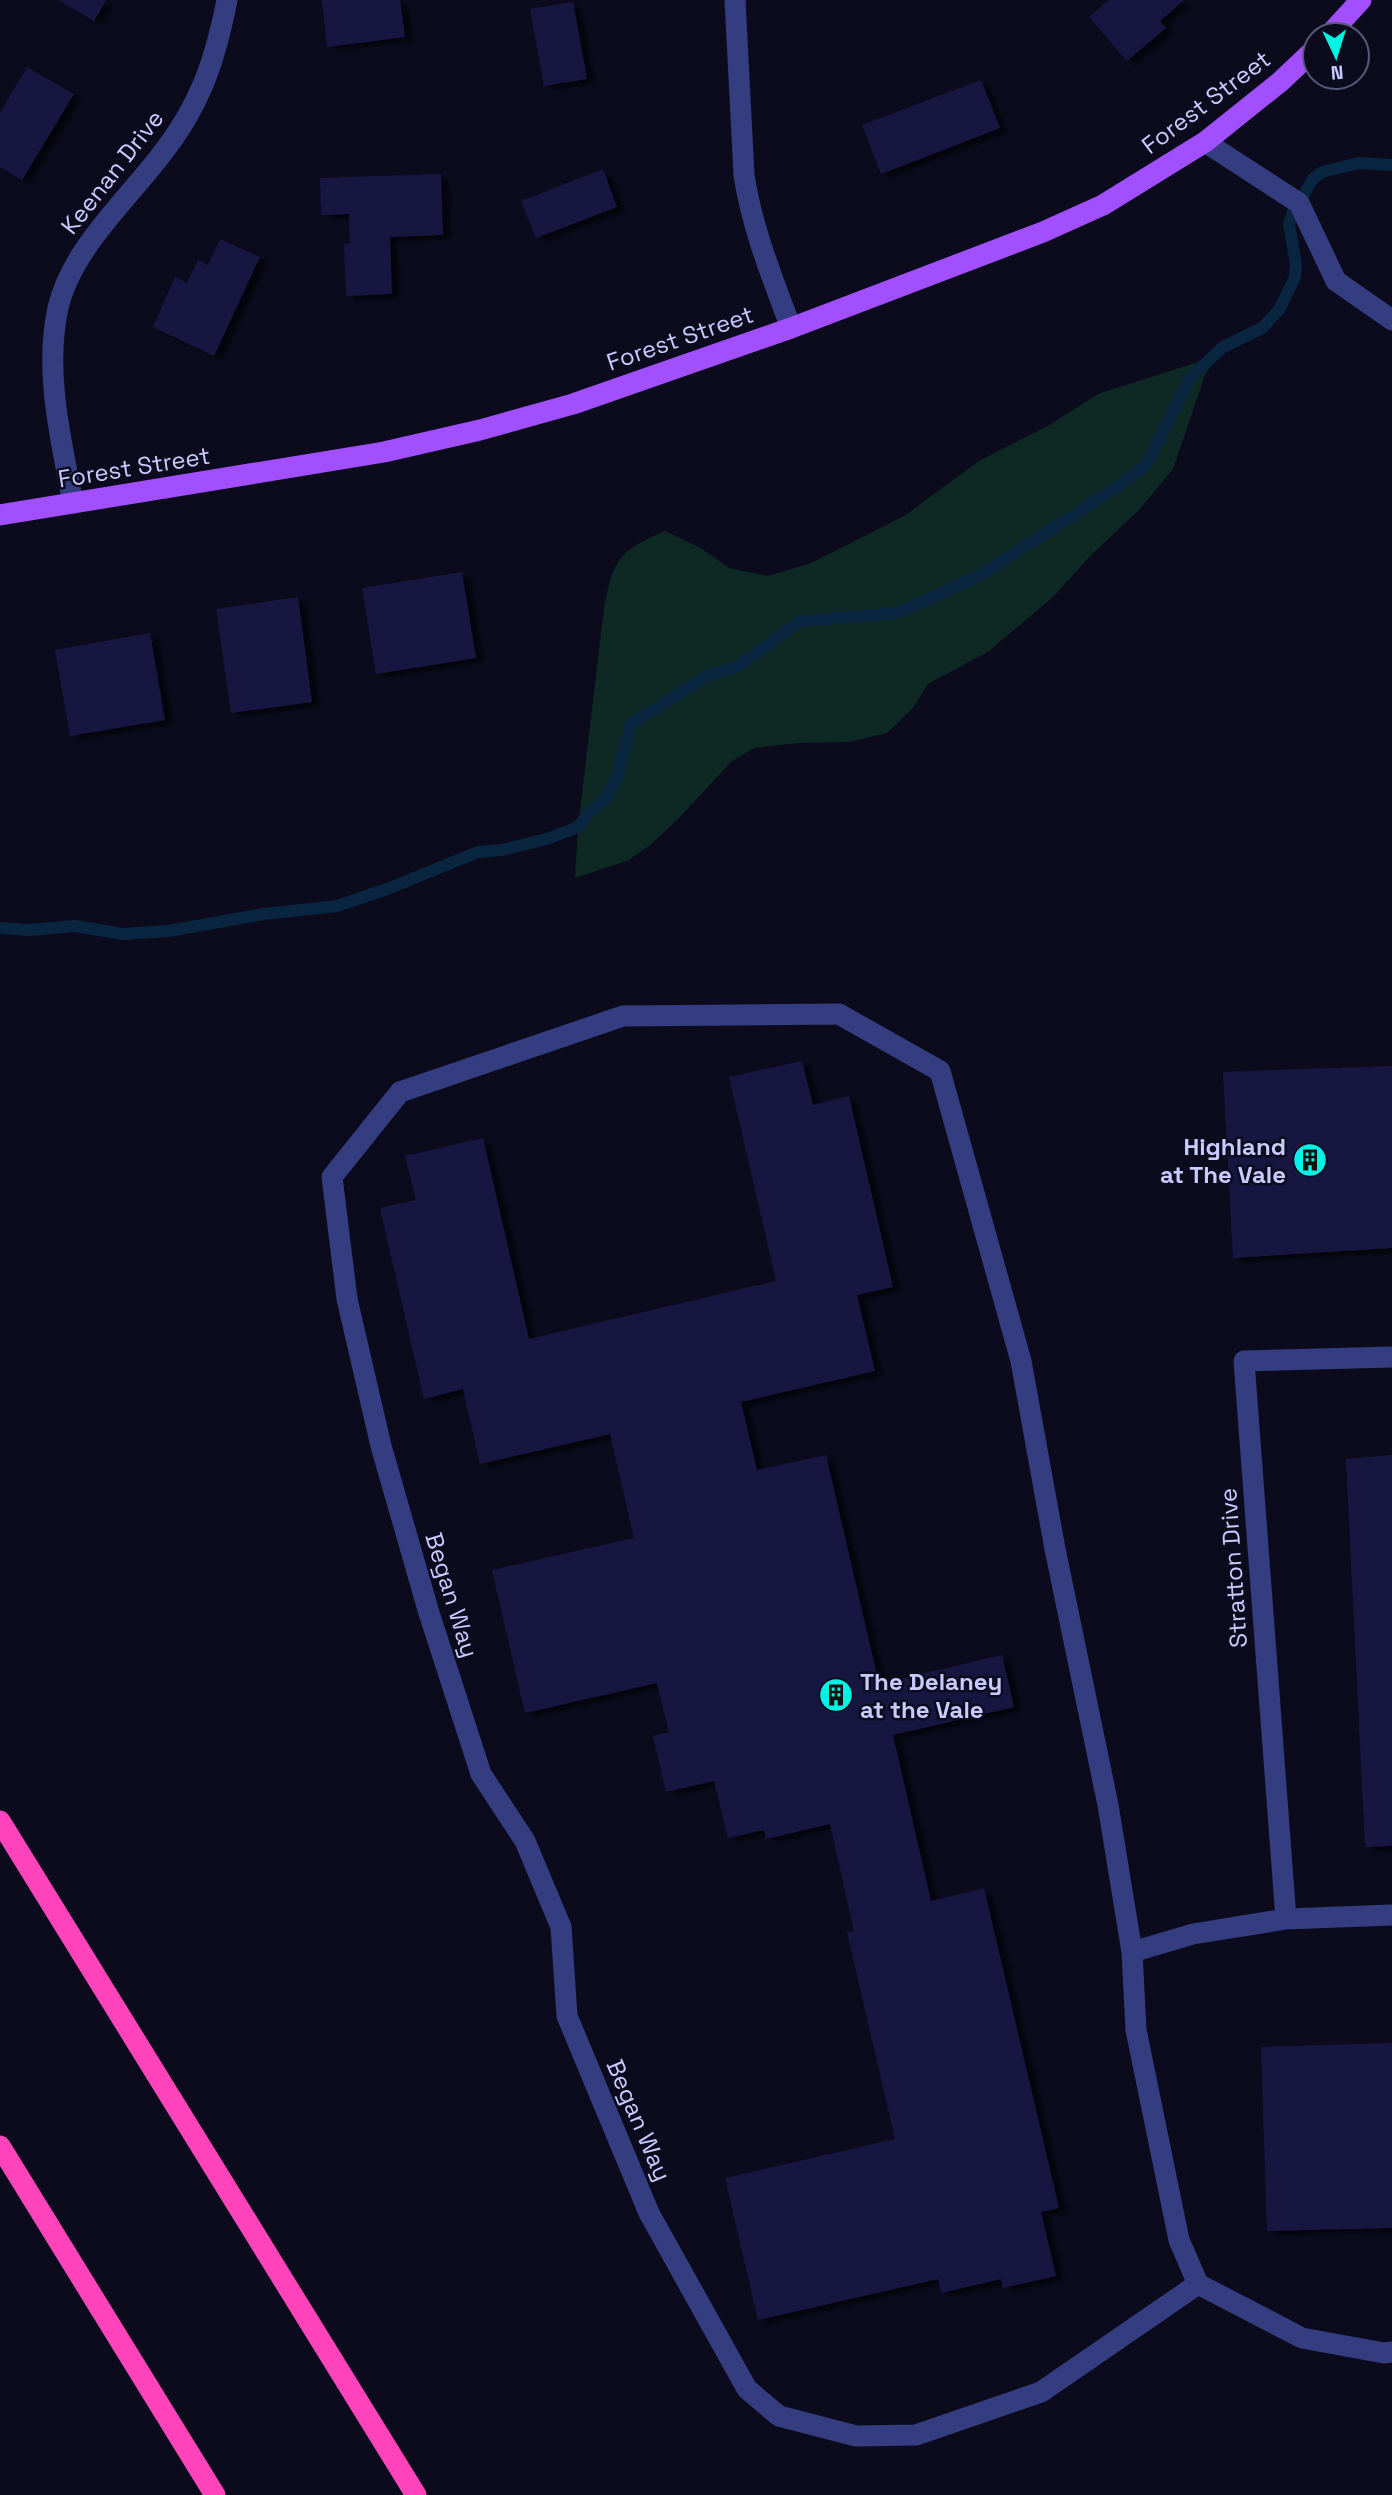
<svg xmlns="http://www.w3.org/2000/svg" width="1392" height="2495" font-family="'Space Grotesk',sans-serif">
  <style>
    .green { fill: #0e2823 }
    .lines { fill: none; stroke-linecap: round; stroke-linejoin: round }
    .stream { stroke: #092540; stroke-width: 12 }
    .building { fill: #191740; filter: url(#shadow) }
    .minor { stroke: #343d7f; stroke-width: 21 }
    .major { stroke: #a250ff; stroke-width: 21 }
    .highway { stroke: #f4b; stroke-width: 21 }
    .labels { text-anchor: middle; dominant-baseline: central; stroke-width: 5; stroke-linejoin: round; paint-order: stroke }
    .street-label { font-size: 24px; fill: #c9cbff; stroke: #0c0b1e }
    .poi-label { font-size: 24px; font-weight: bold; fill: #c9cbff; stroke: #0c0b1e; text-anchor: end }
  </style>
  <defs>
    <filter id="shadow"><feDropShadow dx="8" dy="4.5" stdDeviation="2" flood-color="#0009"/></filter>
  </defs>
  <rect width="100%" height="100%" fill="#0c0b1e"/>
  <!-- green -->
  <path class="green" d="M1223,347L1205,375L1173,469L1139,510L1091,555L1053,597L989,651L928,684L913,708L887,733L849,742L799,743L754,748L731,762L678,819L650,845L629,860L575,878L578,827L604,608C614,558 619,551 665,531L701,548L729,568L768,576L811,563L904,516L979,461L1051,424L1098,394L1195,363Z"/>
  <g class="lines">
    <!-- stream -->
    <path class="stream" d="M0,928L30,930L75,926L123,934L169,931L264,914L337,906L387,889L478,852L502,850L547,839L578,827L589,813L607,797L618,775L631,724L707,676L737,667L800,621L897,613L979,576L1117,487L1147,464L1190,378L1223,347L1262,328L1279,310L1295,277L1296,264L1289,224L1293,212L1313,179L1322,172L1359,163L1392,165"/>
  </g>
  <!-- building -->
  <path class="building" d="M58,0H106L94,21Z
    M322,0H400L405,37L327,47Z
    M1109,0H1184L1160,21L1166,28L1127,61L1089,17Z
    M573,2L587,79L544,86L530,9Z
    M27,67L74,94L22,180L0,167V113Z
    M981,80L1000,128L881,174L862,125Z
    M603,169L617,207L536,238L521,201Z
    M441,174L443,235L390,237L392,294L346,296L344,244L350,243L349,214L321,215L320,178Z
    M220,239L260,257L214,356L153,327L175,277L187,283L198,260L208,265Z
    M462,572L476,658L376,674L362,588Z
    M298,597L312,702L231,713L216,609Z
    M150,633L165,720L70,736L55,650Z
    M802,1061L813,1105L849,1096L893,1287L857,1295L875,1371L741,1402L757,1470L826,1455L879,1684L1002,1655L1014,1707L893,1735L931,1901L984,1888L1059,2208L1041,2212L1056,2276L1003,2288L1001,2279L941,2293L938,2279L758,2320L725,2178L895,2139L847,1932L854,1931L830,1824L766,1839L764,1830L728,1838L714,1781L666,1792L653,1736L669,1732L657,1683L525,1713L492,1570L634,1538L610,1434L480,1464L463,1389L424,1399L380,1208L416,1200L405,1156L483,1138L529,1339L776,1281L729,1077Z
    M1392,1066V1248L1233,1258L1223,1072Z
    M1392,1455V1846L1365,1847L1346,1459Z
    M1392,2043V2228L1267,2231L1261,2047Z"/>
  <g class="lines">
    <!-- minor -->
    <path class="minor" d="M735,0L744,175C752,228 772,277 791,328
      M1205,142L1299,203L1336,281L1392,320
      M73,503C61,440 44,372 58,308C71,250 126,201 161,155C200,106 215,61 227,0
      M839,1014L940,1071L1021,1361L1055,1549L1108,1805L1132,1952L1136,2030L1179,2240L1198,2284L1041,2392L916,2435L856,2436L779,2416L747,2389L649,2213L567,2016L561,1927L525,1841L481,1774L429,1613L381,1446L347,1299L332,1177L400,1092L623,1016Z
      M1286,1919L1244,1361L1392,1357
      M1132,1952L1193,1934L1286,1919L1392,1915
      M1198,2284L1302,2338L1384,2353L1392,2352"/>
    <!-- major -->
    <path class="major" d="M1329,35L1361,0
      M0,515L384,452L480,430L573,404L791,328L1043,232L1103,205L1205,142L1280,82L1315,49"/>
    <!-- highway -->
    <path class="highway" d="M0,1821L416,2495
      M0,2146L215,2495"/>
  </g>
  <!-- icons -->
  <defs>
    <g id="building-disc" transform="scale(1.75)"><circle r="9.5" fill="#00f4e5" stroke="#0c0b1e"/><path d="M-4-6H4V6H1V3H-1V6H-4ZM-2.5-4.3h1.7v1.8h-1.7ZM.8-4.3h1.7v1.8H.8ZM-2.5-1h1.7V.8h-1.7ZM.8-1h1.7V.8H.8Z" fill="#111"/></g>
  </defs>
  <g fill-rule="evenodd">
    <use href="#building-disc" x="1310" y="1160"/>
    <use href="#building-disc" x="836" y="1695"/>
  </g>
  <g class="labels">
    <!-- street labels -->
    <g class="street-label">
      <text transform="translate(1206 102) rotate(-37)">Forest Street</text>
      <text transform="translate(112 172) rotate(-52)">Keenan Drive</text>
      <text transform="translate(680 338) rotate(-19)">Forest Street</text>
      <text transform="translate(134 467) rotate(-9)">Forest Street</text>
      <text transform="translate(1233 1568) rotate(-94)">Stratton Drive</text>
      <text transform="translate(452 1595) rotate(73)">Began Way</text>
      <text transform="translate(639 2120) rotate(67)">Began Way</text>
    </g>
    <!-- poi labels -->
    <g class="poi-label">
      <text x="1286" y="1146">Highland<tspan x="1286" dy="28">at The Vale</tspan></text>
      <text x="860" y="1681" text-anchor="start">The Delaney<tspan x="860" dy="28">at the Vale</tspan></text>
    </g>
  </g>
  <!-- north arrow -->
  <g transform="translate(1336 56) rotate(176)"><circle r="33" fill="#0c0b1e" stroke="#585878" stroke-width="2"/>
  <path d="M0-5L12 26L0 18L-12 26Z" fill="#00f4e5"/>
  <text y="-10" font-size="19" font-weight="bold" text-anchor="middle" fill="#c9cbff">N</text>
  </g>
</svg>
